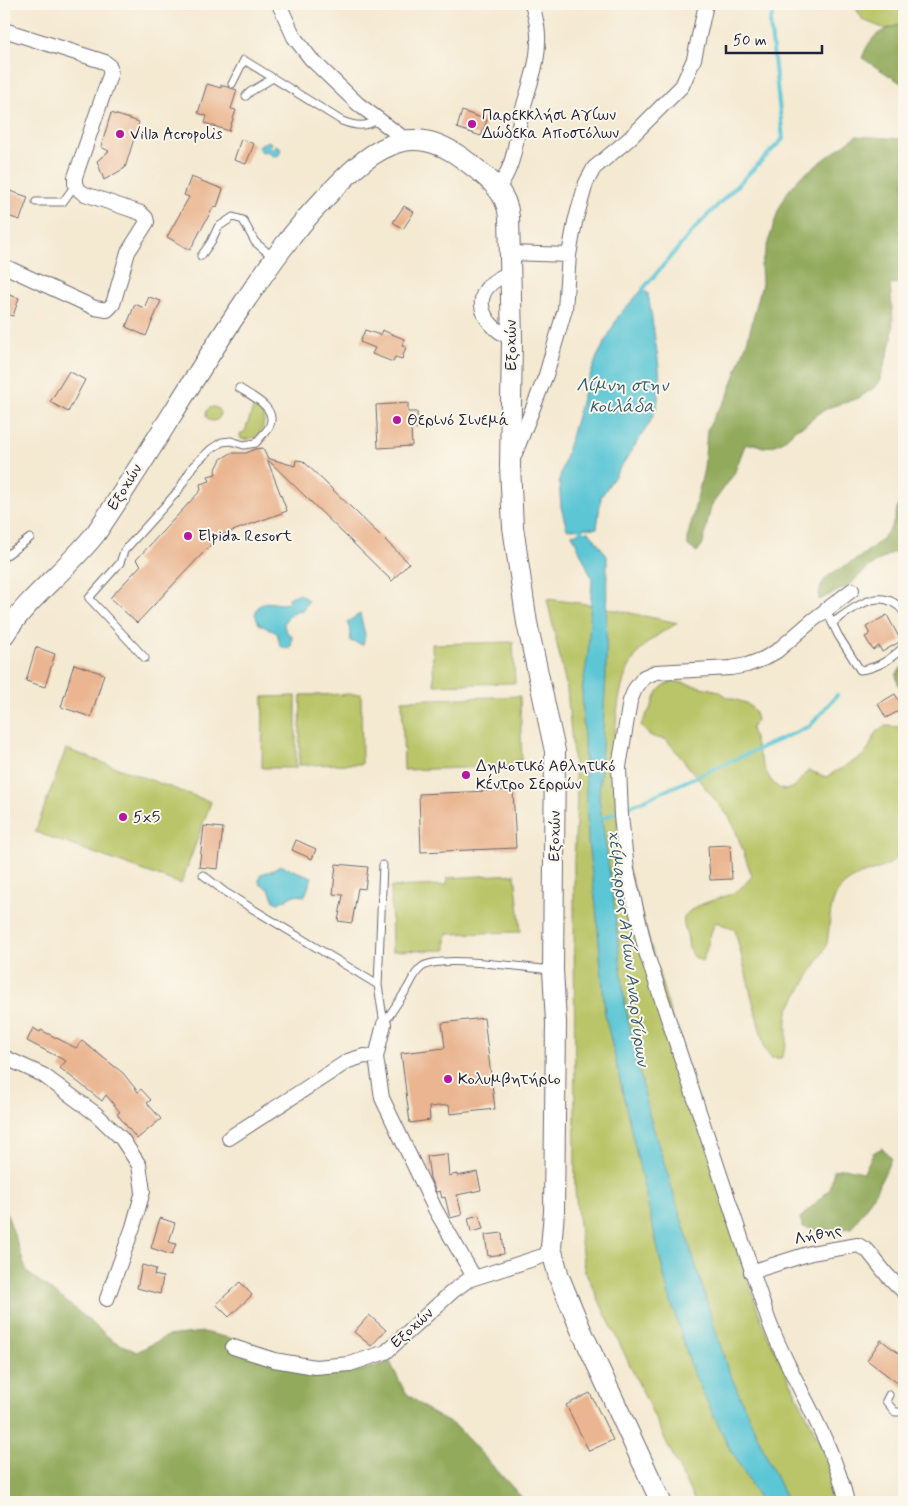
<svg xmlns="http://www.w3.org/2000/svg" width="908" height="1506" font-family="Mynerve,sans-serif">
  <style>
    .green { fill: #b9c567; stroke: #6e7451 }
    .forest { fill: #92aa5c; stroke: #5a664c }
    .water { fill: #5bc6d5; stroke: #3e7488 }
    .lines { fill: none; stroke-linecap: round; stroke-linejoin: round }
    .stream { stroke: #5bc6d5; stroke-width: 4 }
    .building { fill: #eab590 }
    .lane-casing { stroke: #6c6870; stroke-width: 9 }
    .street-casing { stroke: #6c6870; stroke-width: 16 }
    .secondary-casing { stroke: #6c6870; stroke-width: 22 }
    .lane { stroke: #fff; stroke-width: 7 }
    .street { stroke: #fff; stroke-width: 14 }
    .secondary { stroke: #fff; stroke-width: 20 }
    .poi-dot { fill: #b5179e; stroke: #fbf7ec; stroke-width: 2 }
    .labels { text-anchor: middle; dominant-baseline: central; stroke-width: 4; stroke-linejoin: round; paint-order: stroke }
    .poi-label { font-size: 16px; fill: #22223b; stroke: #fbf7ec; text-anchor: start }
    .street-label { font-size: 16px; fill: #22223b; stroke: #fbf7ec }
    .water-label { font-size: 18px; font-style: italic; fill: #365b71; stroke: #fbf7ec }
  </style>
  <rect width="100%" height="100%" fill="#fbf7ec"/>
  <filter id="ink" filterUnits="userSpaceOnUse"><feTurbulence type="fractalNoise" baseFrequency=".02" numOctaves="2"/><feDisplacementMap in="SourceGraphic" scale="10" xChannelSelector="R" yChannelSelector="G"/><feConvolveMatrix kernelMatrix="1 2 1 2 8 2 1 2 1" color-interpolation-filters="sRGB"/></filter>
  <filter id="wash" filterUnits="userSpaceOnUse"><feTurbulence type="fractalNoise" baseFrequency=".0096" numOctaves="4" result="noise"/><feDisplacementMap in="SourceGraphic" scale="20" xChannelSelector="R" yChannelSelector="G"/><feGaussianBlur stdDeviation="1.12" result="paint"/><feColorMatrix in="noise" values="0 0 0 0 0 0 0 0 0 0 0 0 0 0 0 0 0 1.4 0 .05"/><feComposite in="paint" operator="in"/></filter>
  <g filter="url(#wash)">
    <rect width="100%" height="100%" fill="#f4e9d1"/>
    <!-- green -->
    <path class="green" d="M853,4H904V24L885,29L863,20Z
      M255,403L264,417C265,432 255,441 241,439L240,435L245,431Z
      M206 414a7 7 0 1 1 14 0a7 7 0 1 1-14 0Z
      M547,599L587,604L678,623C664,631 649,639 638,653C606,691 615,785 618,833L749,1285L766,1332L827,1457L842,1502H695L584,1269L575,1190L574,861L577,798L567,690Z
      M513,642L515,683L434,685L432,644Z
      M674,681L719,691L727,697L746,703L754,710L757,720L751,728C755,741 770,808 796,785C800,781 804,774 808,770L826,777L861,757L868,750L876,732L885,726L904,727V815L901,820C908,883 869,859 841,888C827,903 831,929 826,947L789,1009C783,1028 792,1039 781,1058H771L765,1050L735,930L716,922C708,935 709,948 702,961C691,956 689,953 688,941C688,933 682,926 684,918C690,904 722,899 735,892C742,888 747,882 752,876L734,826L729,817L666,739C654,739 648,736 641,725C644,718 648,713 651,707C658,692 657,687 674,681Z
      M361,694L362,764L299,765L301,695Z
      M296,696V768H262L263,697Z
      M520,696L522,766L404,770L402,700Z
      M66,749L211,802L181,884L35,832Z
      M515,874L521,932L446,934V950L392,951L391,887L447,885V878Z"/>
    <!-- forest -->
    <path class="forest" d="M904,24V85L862,58C872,33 879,31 904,24Z
      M856,136L904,139V283L890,284L893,319L892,340L880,380L875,387L859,398L830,407L821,412L805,425L796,429L782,442L772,446L763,447L755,444L745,445L734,474L711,506L703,544L697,552L688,546V536L704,469L707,430L716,413L727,398L747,342L762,284L761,265L778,211L786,194L799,178Z
      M904,497V546L870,566L848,586L819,600C818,569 847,570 865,553C875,545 890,533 894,521C898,510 895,506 904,497Z
      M904,664V693L898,684L896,675Z
      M882,1148L891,1158C882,1182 867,1208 851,1228L821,1231L803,1227L800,1218L830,1189L834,1170L844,1168L864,1172L873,1153Z
      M4,1205L27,1272L73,1307L112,1340L137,1352L167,1336L204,1332L255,1344L330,1373L359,1371L390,1362L405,1392L430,1412L457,1427L526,1502H4Z"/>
    <!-- water -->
    <path class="water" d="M268,141L271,143L270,147L274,149L276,145L281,148C280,152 280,156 275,157L266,151L262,152L258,148L259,145Z
      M643,289L648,293L658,359L660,381L657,407L649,424L601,497L597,528L567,529L561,507L559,480L583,395L597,357L619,315Z
      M589,531L607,556L606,675L599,798L614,904L625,1005L649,1114L727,1367L775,1475L788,1502H761L728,1445L692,1370L667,1289L605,1014L596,907L588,843L582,691L588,654L592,578L572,534Z
      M298,594L303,596L308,601L303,610C289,612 275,625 292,636L291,648C278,651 280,642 277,633L259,624L255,614C262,592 276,609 289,602L288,598Z
      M360,614L365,635L363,645L350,641L351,633L347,622Z
      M279,865L312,877L305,896L294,895L278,903L274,901L269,889L261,885L259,882L260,875C267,870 272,874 279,865Z"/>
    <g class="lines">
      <!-- stream -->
      <path class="stream" d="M643,289L697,226L783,139L770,23L776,4
        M579,528L586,536
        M624,809L810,726L837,695
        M598,820L617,812"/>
    </g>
    <g id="blocks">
      <!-- building -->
      <path class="building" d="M207,84L221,88V85L237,90L231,109L236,110L229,131L205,123L207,116L198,113Z
        M462,111L487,120L481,136L457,128Z
        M111,113L139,122L125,168L104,180L97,161L109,151L101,147Z
        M241,139L254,144L246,164L234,160Z
        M191,177L223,189L217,207L214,206L190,250L167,237L189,197L184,195Z
        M4,189L28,197L20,220L4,215Z
        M404,206L414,212L403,229L393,222Z
        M9,295L19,298L13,316L4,313V297L8,299Z
        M149,297L161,301L146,336L126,327L135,304L144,308Z
        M365,330L380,335L382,330L404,339L402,346L406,347L402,359L395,357L393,362L372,354L375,348L360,342Z
        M69,371L85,380L68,412L50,402Z
        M408,403V412H417L418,428H411L412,446L378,448L376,405Z
        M263,448L267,458L295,466L296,460L303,461L409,563L392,581L267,459L287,511L219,536L137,623L110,598L141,565L136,560L201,490L200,484L210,481L208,476L216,474L215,471L221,459L231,453H246L255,449Z
        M887,615L901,641L882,652L879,646L873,650L865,637L870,634L866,627Z
        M36,647L55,654L45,687L26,681Z
        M74,664L104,674L91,717L61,707Z
        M895,694L904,708L886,718L878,704Z
        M513,790L516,848L421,852L419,794Z
        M204,826L223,828L218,869L199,867Z
        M296,840L316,849L312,859L292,850Z
        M730,845L732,879L710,880L708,846Z
        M336,864L368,867L365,889L358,888L352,923L338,921L343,895L333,894Z
        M484,1018L495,1109L450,1114L449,1105L429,1107L430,1120L410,1123L401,1053L445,1048L442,1023Z
        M33,1028L40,1032L41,1030L76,1048L82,1041L123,1073L138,1092L141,1089L151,1100L147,1103L161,1119L137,1139L117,1114L120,1112L106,1095L102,1101L60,1068L66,1061L27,1041Z
        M447,1154L449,1176L457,1174V1176L477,1172L481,1190L457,1195L462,1215L450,1218L445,1197L442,1198L440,1191L436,1192L430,1178L427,1156Z
        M479,1215L483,1229L471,1232L468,1218Z
        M160,1218L175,1223L169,1242L176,1244L172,1255L151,1248Z
        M502,1233L504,1254L488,1256L485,1235Z
        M142,1265L156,1269L154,1275L163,1277L160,1294L137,1288Z
        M240,1282L252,1295L229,1317L216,1304Z
        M369,1315L386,1330L371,1346L354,1332Z
        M881,1340L904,1357V1388L867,1360Z
        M590,1393L613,1440L589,1451L566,1405Z"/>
    </g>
  </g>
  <g filter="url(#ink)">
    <use href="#blocks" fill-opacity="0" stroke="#6c6870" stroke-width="1"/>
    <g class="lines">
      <!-- lane casing -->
      <g class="lane-casing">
        <path id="lane" d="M232,84L244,60L342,121C355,126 366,128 378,119
          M246,96L250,92L273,78
          M36,202H63L75,185
          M201,256L211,242L218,227L233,217L243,220L255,242L273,257
          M4,557L30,538
          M826,610L838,635L860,670C879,668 890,659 904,647
          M832,623C855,607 882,584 904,612
          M145,658L89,598L120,563L124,551L178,491L193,466L211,449L222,442L231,441L244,445L256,443C260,437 266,432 269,427C279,408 251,396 239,388
          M383,865L378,985L384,1024
          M203,875L225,892L378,985
          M384,1024C391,1012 399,1001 407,989C412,981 414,973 422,967C439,954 527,968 551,970
          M889,1395L886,1401L895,1412H904"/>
      </g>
      <!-- street casing -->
      <g class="street-casing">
        <path id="street" d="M279,4L294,37L311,59L358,104L406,140
          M4,30L105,62C110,65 111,70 110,75L75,177V185L80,191L85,194L141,213L146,218L147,222L128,252L113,304L107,310L95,308L4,266
          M498,188C516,164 515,140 522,112C528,89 538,66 538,41C539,28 535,16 532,4
          M510,253L569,255
          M511,273C468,287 476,322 512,339
          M514,456L546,375L565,309L569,255L575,222L586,183L594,168L629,139L682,86L694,59L706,4
          M384,1024L376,1057L382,1098L435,1209L474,1277
          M4,1057L43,1075L96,1114L122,1139L139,1165L143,1191L133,1227L107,1299
          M229,1138L348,1061L364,1056L376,1057
          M751,1272L811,1253L858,1245L868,1251L887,1275L904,1292
          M233,1347L274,1360L315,1367L350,1364L386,1352L453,1291L468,1280L552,1253
          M847,1502C832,1437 791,1381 768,1319L646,952L627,870L621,816L619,767L630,701L635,689L644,677L656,672L731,668L747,665L763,659L777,651L813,620L852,590"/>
      </g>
      <!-- secondary casing -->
      <g class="secondary-casing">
        <path id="secondary" d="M4,635C29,596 68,569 96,533C147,458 192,379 243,304C268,267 293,231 324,199C343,179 364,156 391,145C416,134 441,143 462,158C483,174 507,189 509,217L512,339L510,466L513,527L527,623L555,751L553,970L556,1022L554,1212L551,1248L559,1277L581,1330L661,1502"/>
      </g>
      <!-- lane -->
      <use href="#lane" class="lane"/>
      <!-- street -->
      <use href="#street" class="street"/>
      <!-- secondary -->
      <use href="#secondary" class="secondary"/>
    </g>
  </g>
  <!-- markers -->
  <g class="poi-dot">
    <circle cx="472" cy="124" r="5"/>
    <circle cx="120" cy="134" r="5"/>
    <circle cx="397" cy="420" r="5"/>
    <circle cx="188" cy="536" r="5"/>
    <circle cx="466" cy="775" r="5"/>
    <circle cx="123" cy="817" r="5"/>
    <circle cx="448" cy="1079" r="5"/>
  </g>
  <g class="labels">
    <!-- poi labels -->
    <g class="poi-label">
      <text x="482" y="115">Παρεκκλήσι Αγίων<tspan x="482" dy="18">Δώδεκα Αποστόλων</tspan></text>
      <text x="130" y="134">Villa Acropolis</text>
      <text x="407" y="420">Θερινό Σινεμά</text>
      <text x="198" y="536">Elpida Resort</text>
      <text x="476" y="766">Δημοτικό Αθλητικό<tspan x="476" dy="18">Κέντρο Σερρών</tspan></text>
      <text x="133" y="817">5x5</text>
      <text x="458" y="1079">Κολυμβητήριο</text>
    </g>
    <!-- street labels -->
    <g class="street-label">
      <text transform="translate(511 345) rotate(-90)">Εξοχών</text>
      <text transform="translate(125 487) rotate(-58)">Εξοχών</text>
      <text transform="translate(555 836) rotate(-89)">Εξοχών</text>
      <text transform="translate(818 1235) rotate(-12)">Λήθης</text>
      <text transform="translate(412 1328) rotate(-42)">Εξοχών</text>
    </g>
    <!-- water labels -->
    <g class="water-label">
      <text x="622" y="386">Λίμνη στην<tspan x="622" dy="21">κοιλάδα</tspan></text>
      <text transform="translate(628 948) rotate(83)">χείμαρρος Αγίων Αναργύρων</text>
    </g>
  </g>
  <!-- margin -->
  <rect width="908" height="1506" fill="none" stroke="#fbf7ec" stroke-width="20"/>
  <!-- scale -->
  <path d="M726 45v8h96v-8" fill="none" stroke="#22223b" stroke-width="2.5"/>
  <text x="733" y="45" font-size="15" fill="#22223b" stroke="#fbf7ec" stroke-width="4" paint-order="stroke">50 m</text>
</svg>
